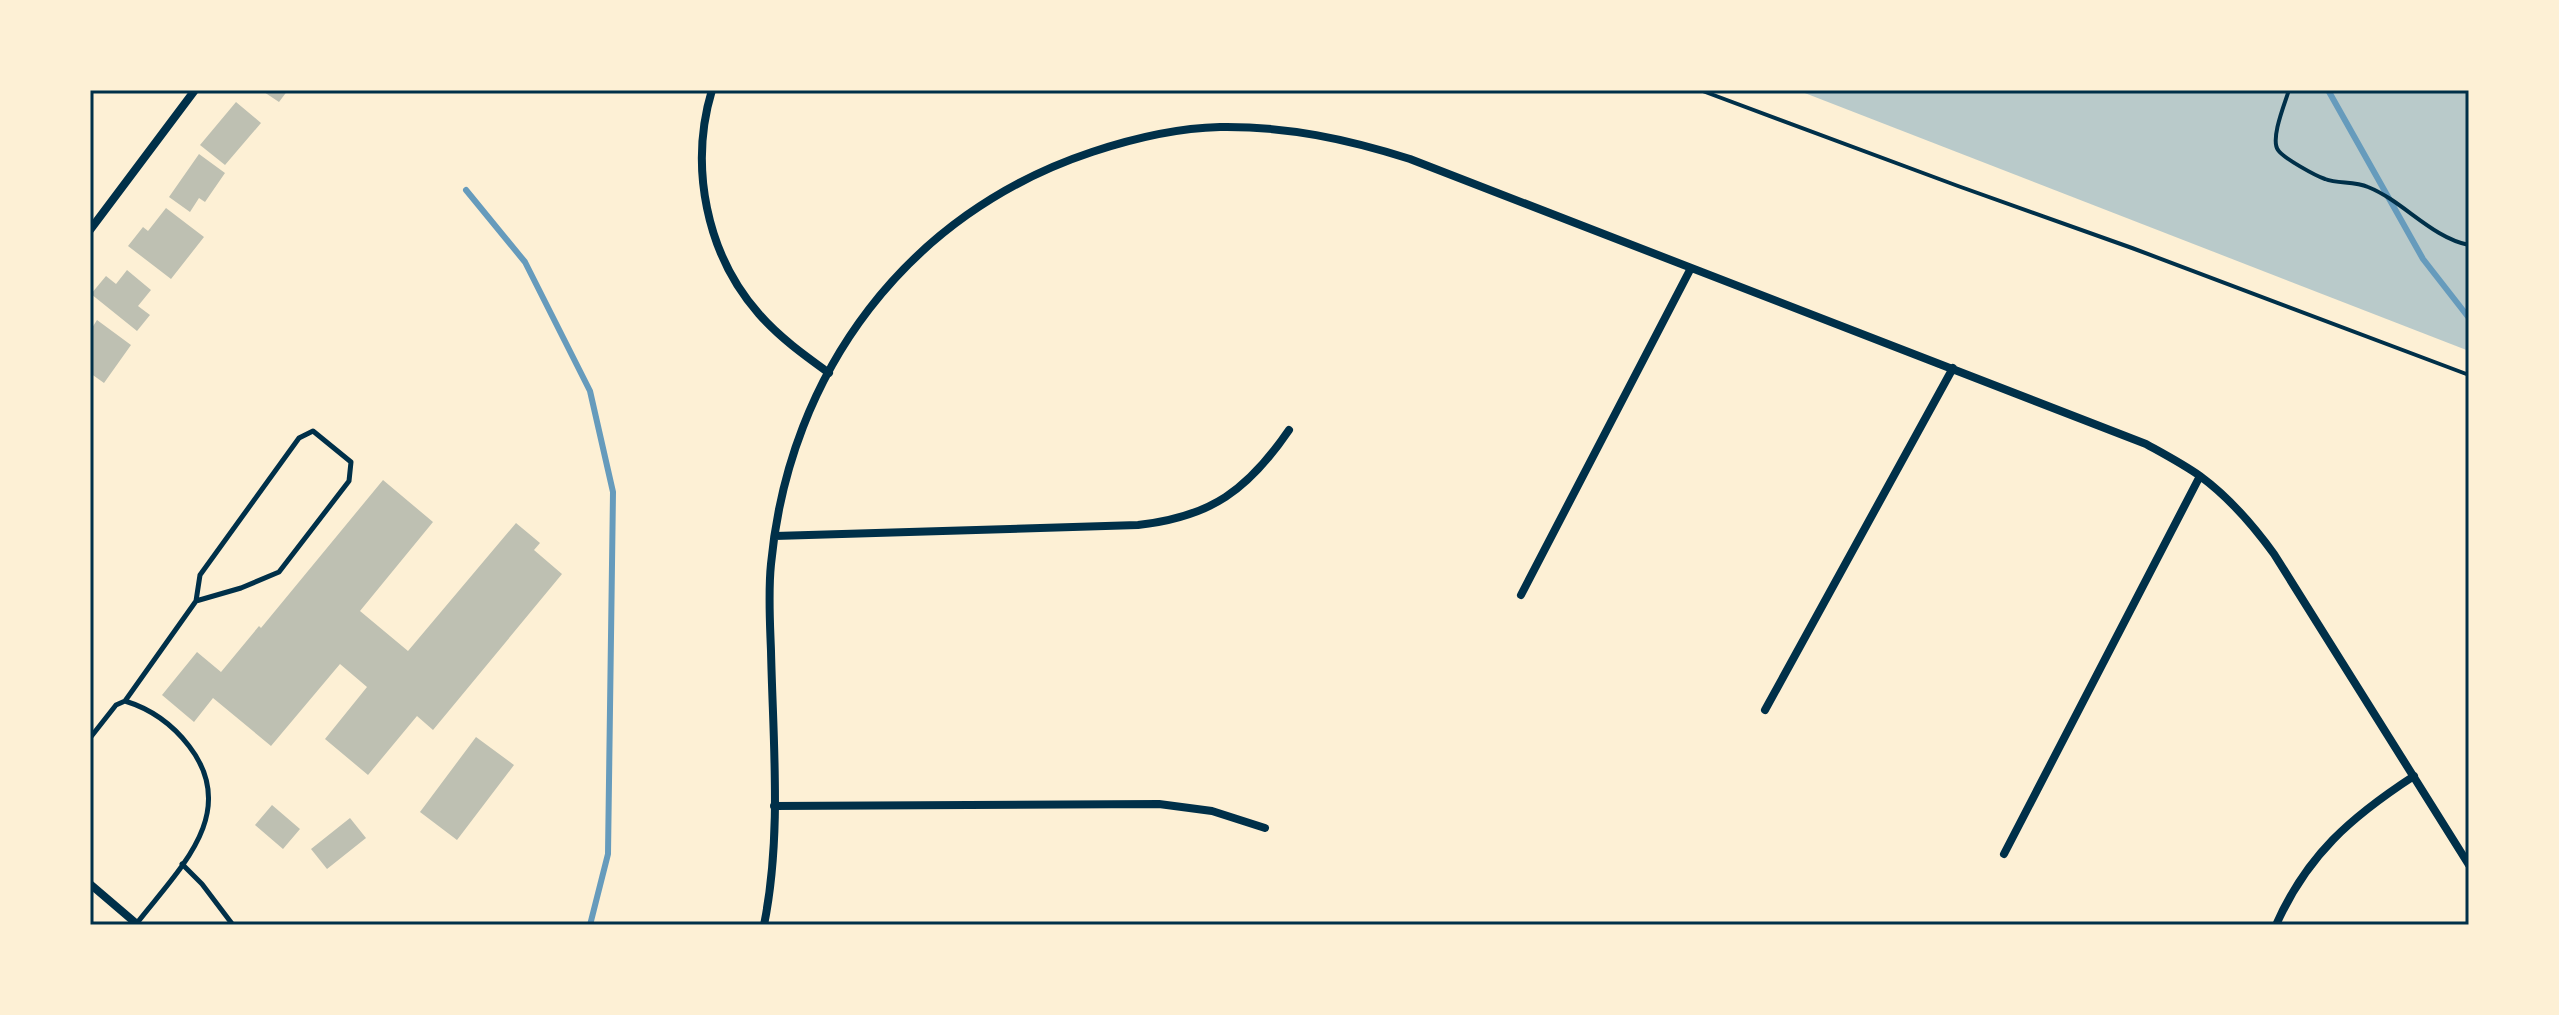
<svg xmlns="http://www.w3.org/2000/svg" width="2559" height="1015" font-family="Barlow,sans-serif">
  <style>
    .green { fill: #b9caca }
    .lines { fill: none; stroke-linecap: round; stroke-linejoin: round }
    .stream { stroke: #669bbc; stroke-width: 6 }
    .building { fill: #bec0b2 }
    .path { stroke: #003049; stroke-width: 4 }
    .service { stroke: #003049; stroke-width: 5 }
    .minor { stroke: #003049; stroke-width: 8 }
    .neatline { fill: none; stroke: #003049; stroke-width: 3 }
  </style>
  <rect width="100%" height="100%" fill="#fdf0d5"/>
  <!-- green -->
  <path class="green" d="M1797,90H2469V351Z"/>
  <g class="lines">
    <!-- stream -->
    <path class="stream" d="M2328,90L2423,259L2469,318
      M466,190L525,262L590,391L613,492L608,854L590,925"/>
  </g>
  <!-- building -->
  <path class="building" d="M261,90H288L279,102Z
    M236,102L261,123L225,165L200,145Z
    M199,154L225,173L205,202L199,198L190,212L169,197Z
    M166,208L204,237L171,279L128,246L143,227L148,231Z
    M127,270L151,290L138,306L150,315L137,331L91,294L106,276L116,284Z
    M97,320L131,345L104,383L90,373V331Z
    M383,480L433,522L360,611L408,651L516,523L540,543L534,550L562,574L433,730L417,716L368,775L325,739L367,687L340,664L271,746L213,698L194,722L162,695L197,652L221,672L259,626L261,628Z
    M476,737L514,765L457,840L420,812Z
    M272,805L300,829L283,849L255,825Z
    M350,818L366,838L327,869L311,849Z"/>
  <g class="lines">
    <!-- path -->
    <path class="path" d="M1700,90L1958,186L2132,248L2469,375
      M2289,90C2285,103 2270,139 2278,150C2283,158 2316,176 2325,179C2338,184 2354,181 2368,187C2403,201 2432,238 2469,245"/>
    <!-- service -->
    <path class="service" d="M125,701L196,601L241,588L279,572L349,481L351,462L313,431L299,438L200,575L196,601
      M90,738L116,705L125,701C151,709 173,725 189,746C241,813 178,870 137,923
      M182,864L202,884L233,925"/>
    <!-- minor -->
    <path class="minor" d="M712,90C689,166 706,254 759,314C779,337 804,355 829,373
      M90,230L195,90
      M775,536L1138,525C1211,517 1248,490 1289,430
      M1521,595L1691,268
      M1765,710L1953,368
      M774,806L1159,804L1212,811L1265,828
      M2004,854L2200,476
      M90,884L138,925
      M764,925C782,836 773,742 771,651C770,623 768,593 771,564C789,372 908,213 1092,152C1134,138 1177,128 1220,127C1286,126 1347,139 1410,159L2146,444C2164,454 2183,464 2200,476C2230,498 2253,525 2274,554L2469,865
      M2276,925C2307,855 2351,817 2414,776"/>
  </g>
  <!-- border -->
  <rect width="2559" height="1015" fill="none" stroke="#fdf0d5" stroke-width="184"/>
  <rect x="92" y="92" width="2375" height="831" class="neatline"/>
</svg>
